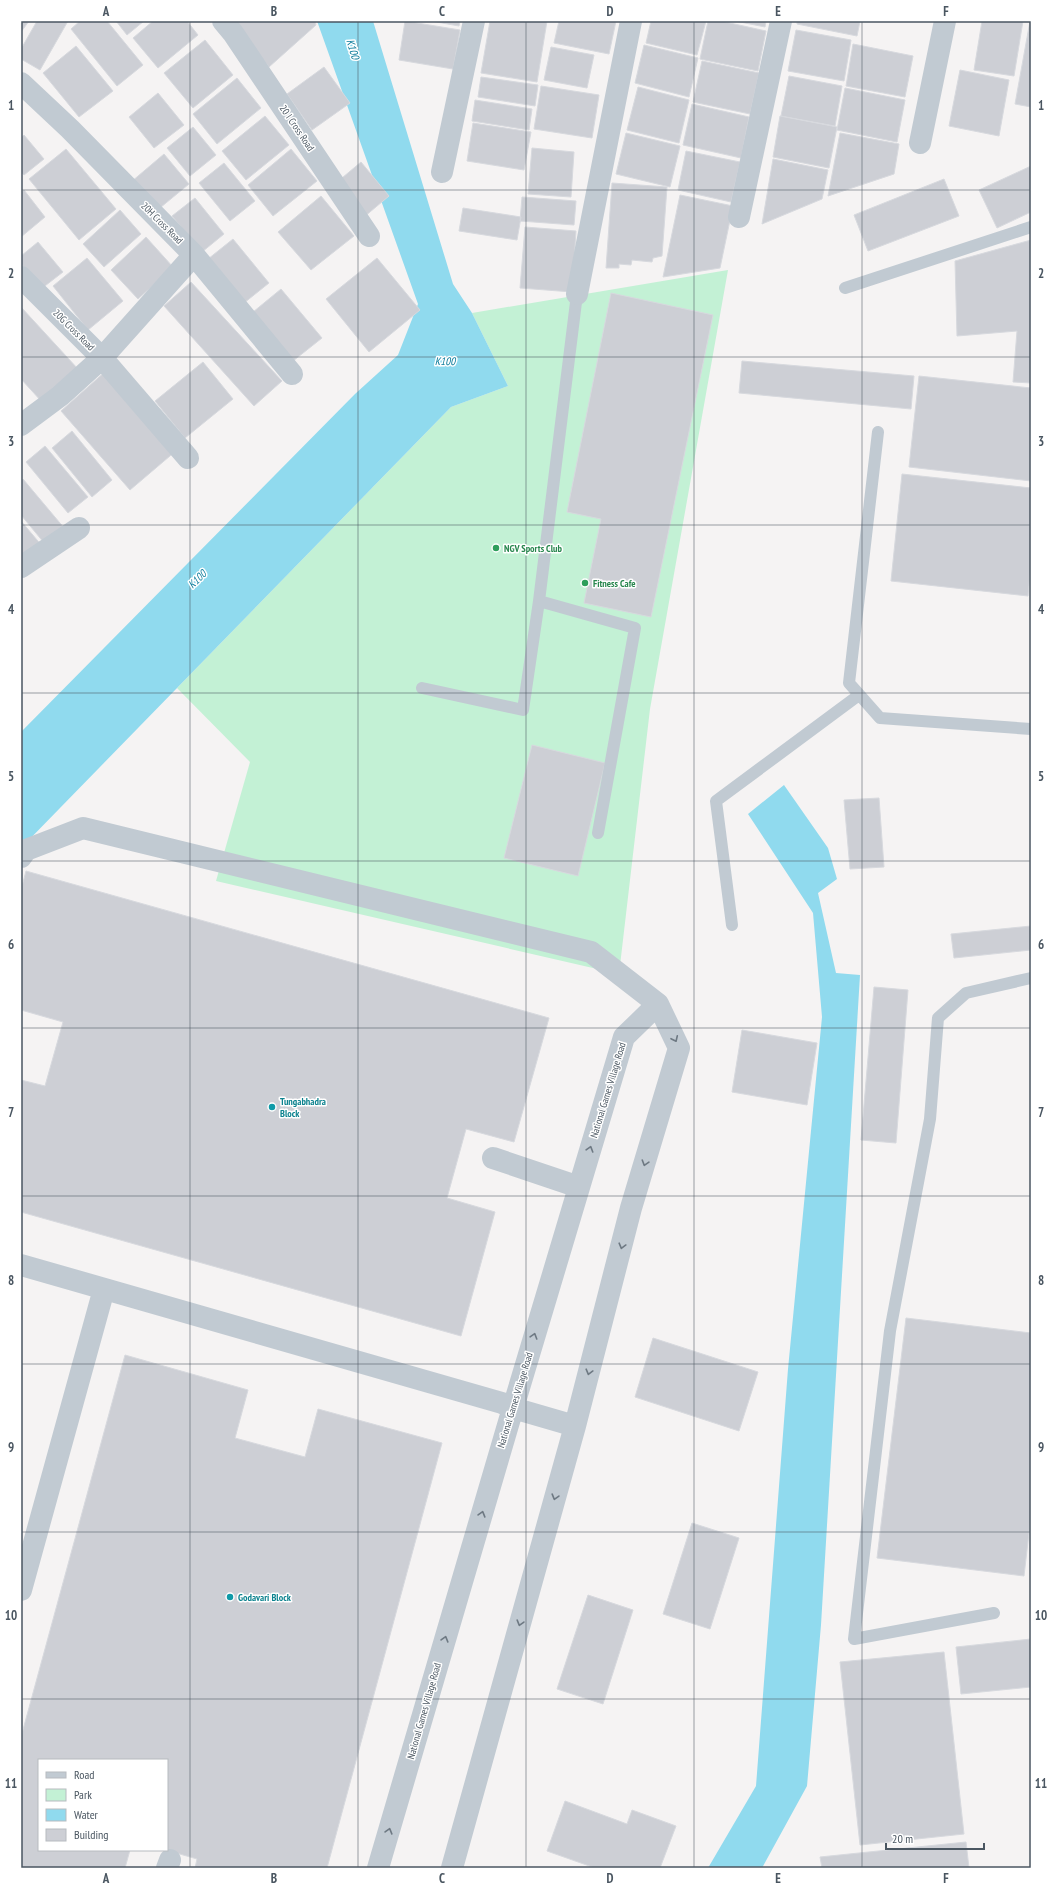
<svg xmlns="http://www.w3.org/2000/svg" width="1052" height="1889" font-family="'PT Sans Narrow',sans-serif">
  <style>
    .green { fill: #c3f1d5 }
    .water { fill: #90daee }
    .building { fill: #cdcfd5; stroke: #d7d9de }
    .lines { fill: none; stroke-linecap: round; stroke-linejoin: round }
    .lane { stroke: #c1cad2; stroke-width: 12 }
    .street { stroke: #c1cad2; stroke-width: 22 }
    .oneway { stroke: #6e7983 }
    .grid { fill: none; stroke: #4a5661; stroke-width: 1; stroke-opacity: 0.55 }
    .leisure-dot { fill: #2e9e5b; stroke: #fff; stroke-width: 1.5 }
    .culture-dot { fill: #0f9aa8; stroke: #fff; stroke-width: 1.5 }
    .labels { text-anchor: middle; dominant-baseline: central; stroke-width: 3; stroke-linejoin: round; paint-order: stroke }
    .street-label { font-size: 10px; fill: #4a5661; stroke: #fff }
    .leisure-label { font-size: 10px; font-weight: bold; fill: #27864d; stroke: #fff; text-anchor: start }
    .culture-label { font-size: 10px; font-weight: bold; fill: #0d838f; stroke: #fff; text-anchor: start }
    .water-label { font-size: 11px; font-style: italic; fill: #0c7c9b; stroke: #fff }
    .neatline { fill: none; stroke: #4a5661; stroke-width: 1.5 }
    .grid-label { font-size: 13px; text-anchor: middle; font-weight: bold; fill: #4a5661 }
  </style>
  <rect width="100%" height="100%" fill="#f5f3f3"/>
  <!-- green -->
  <path class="green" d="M728,270L650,709L619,974L216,881L250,762L177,688L451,407L508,386L472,313Z"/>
  <!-- water -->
  <path class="water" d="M317,21H373L453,284L472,313L508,386L451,407L21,848V732L355,394L398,355L418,304Z
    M784,785L828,848L837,879L818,893L836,973L860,975L821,1625L807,1786L762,1868H708L756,1786L788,1369L822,1017L813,913L748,814Z"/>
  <!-- building -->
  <path class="building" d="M21,21H29L21,32Z
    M37,21H68L40,70L21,59V49Z
    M80,21H107L143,65L117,86L71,29Z
    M116,21H144L127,35Z
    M153,21H187L198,35L158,68L133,38Z
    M239,21H315L316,25L269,67L235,24Z
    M405,21L460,30L453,69L399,60Z
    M431,21H460L459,26Z
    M490,21H547L537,82L481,73Z
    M559,21H616L609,54L554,43Z
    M651,21H706L697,55L646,43Z
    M708,21H721L766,31L758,71L700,59Z
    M735,21H766L765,27Z
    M797,21H860L857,36L797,24Z
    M982,21H1023L1014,76L974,70Z
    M1030,21H1031V107L1015,104Z
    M796,30L851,40L844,81L788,71Z
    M205,40L233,75L193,108L164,73Z
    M853,44L913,56L905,97L846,86Z
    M644,45L698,58L689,97L635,83Z
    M76,46L113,91L79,117L43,73Z
    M551,47L594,55L587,88L544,80Z
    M702,61L759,73L750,114L693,102Z
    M324,67L350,103L312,130L287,94Z
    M960,70L1009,80L999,136L949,126Z
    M789,76L842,86L835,126L781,116Z
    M481,77L538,85L535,106L478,97Z
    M237,78L261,108L217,144L193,114Z
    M541,86L599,95L592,138L534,129Z
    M638,87L689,100L679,143L627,130Z
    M845,88L905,100L897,142L837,130Z
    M158,93L184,125L154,148L129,117Z
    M475,100L532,109L529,130L472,121Z
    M692,104L749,117L741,158L683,145Z
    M265,116L289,145L246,180L222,151Z
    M780,116L837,127L829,168L773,157Z
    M473,123L531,132L524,170L467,161Z
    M193,127L216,155L190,176L167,148Z
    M626,133L680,146L670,187L616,174Z
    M840,133L899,144L894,174L828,196Z
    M24,135L44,159L24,175L21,172V138Z
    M532,148L574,152L571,197L528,194Z
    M66,149L116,209L79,240L29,179Z
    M291,149L317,181L273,216L248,185Z
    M686,151L740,162L731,202L678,190Z
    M164,154L189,184L155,212L131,182Z
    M773,159L828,170L822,199L762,224Z
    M361,162L389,196L364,217L336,183Z
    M224,163L255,201L230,221L199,183Z
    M1031,166V212L997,228L979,190Z
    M944,179L959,216L868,251L854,215Z
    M612,183L667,187L662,256L653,258L652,262L632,260L631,265L619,264V268H606Z
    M24,190L45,217L21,237V193Z
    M680,195L733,206L720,268L663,277Z
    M321,196L354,236L311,270L278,232Z
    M522,197L576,201L574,225L520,221Z
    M195,198L224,234L202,252L172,216Z
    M463,208L521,217L517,240L459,231Z
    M120,210L141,234L104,267L83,244Z
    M525,227L576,231L572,292L520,288Z
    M146,237L173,267L138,299L111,270Z
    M233,239L269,283L244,303L208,259Z
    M1031,240V383L1013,382L1017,331L957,336L955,261Z
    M38,242L63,272L41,289L21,264V256Z
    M87,258L123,301L88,330L53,286Z
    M377,258L420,310L369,352L326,299Z
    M191,282L282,381L254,406L164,306Z
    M281,289L322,338L293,361L253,312Z
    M611,293L713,315L651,617L584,603L601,519L567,512Z
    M21,307L78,369L42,402L21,379Z
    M742,361L914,376L911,409L739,393Z
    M203,362L233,399L185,438L155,401Z
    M107,370L177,450L130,490L61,411Z
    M919,376L1031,388V481L909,467Z
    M72,431L112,480L92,497L52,448Z
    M45,446L88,497L68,513L26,462Z
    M902,474L1031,488V563L1028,596L891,581Z
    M23,479L65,529L45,544L21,515V481Z
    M21,521L43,547L21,564Z
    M532,745L605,763L578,876L504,858Z
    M879,798L884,867L850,869L844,800Z
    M26,871L549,1018L514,1142L466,1129L447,1198L495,1212L461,1336L21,1212V1080L45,1086L63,1022L21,1010V890Z
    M1031,926V950L954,958L951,934Z
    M874,987L908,990L896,1143L861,1140Z
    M742,1030L817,1043L807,1105L732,1092Z
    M906,1318L1031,1333V1516L1024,1576L877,1558Z
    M653,1338L758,1372L739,1431L635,1397Z
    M125,1355L248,1390L235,1438L305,1457L318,1409L442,1443L327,1868H195L197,1859L166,1850L167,1760H39V1850H130L125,1868H21V1737Z
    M692,1523L739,1538L710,1629L663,1614Z
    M588,1595L633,1610L603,1704L557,1689Z
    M1031,1639V1687L961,1694L956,1647Z
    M944,1652L964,1834L860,1845L840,1662Z
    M565,1801L627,1824L632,1810L676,1826L660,1868H595L547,1851Z
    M966,1842L969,1868H822L820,1857Z"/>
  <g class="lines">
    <!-- lane -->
    <path class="lane" d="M845,288L1031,227
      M577,294L539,601L635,628L598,833
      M878,432L849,683L880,718L1031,729
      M422,688L523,710L539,601
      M732,925L716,801L859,695
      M994,1613L854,1639L890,1331L930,1119L938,1018L966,993L1031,978"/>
    <!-- street -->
    <path class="street" d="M223,21L233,33L369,236
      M21,83L70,129L194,255L292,374
      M920,143L945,21
      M442,172L474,21
      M739,217L781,21
      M21,277L102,358L60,396L21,425
      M577,294L631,21
      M188,458L102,358L194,255
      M21,567L79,528
      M21,857L26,850L83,828L591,952L658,1004L679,1048L631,1208L575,1426L452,1868
      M493,1158L579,1187
      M21,1265L502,1403L513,1408L575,1426
      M21,1590L104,1289
      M167,1868L170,1860
      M378,1868L513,1408L624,1037L658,1004"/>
  </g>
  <!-- one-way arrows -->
  <defs><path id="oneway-chevron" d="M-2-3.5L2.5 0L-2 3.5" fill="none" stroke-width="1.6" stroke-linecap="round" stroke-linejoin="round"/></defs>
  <g class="oneway">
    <use href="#oneway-chevron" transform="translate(675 1039) rotate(65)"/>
    <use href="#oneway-chevron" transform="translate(590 1149) rotate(-73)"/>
    <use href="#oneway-chevron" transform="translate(645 1163) rotate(107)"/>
    <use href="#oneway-chevron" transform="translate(622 1246) rotate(105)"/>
    <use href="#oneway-chevron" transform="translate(534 1336) rotate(-73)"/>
    <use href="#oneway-chevron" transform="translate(589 1372) rotate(105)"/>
    <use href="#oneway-chevron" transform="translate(555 1497) rotate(106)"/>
    <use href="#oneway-chevron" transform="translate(482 1514) rotate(-74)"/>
    <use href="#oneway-chevron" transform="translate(520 1623) rotate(106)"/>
    <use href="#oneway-chevron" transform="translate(445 1639) rotate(-74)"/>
    <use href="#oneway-chevron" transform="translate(389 1831) rotate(-74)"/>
  </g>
  <!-- grid -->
  <path class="grid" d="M190,21V1868M358,21V1868M526,21V1868M694,21V1868M862,21V1868M21,190H1031M21,357H1031M21,525H1031M21,693H1031M21,861H1031M21,1028H1031M21,1196H1031M21,1364H1031M21,1532H1031M21,1699H1031"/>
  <!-- markers -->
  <g class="leisure-dot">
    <circle cx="496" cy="548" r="4"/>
    <circle cx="585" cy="583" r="4"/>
  </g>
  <g class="culture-dot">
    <circle cx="272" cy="1107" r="4"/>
    <circle cx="230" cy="1597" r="4"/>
  </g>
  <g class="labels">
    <!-- street labels -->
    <g class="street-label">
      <text transform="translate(297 128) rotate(56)">20 I Cross Road</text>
      <text transform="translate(162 223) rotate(45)">20H Cross Road</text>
      <text transform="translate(74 330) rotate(45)">20G Cross Road</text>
      <text transform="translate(608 1090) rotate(-73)">National Games Village Road</text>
      <text transform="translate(515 1400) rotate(-73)">National Games Village Road</text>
      <text transform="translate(424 1711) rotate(-74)">National Games Village Road</text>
    </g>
    <!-- leisure labels -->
    <g class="leisure-label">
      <text x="504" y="548">NGV Sports Club</text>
      <text x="593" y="583">Fitness Cafe</text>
    </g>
    <!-- culture labels -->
    <g class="culture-label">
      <text x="280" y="1101">Tungabhadra<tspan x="280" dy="12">Block</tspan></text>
      <text x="238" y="1597">Godavari Block</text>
    </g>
    <!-- water labels -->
    <g class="water-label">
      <text transform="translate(353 49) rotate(73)">K100</text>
      <text x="445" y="361">K100</text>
      <text transform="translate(197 579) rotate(-44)">K100</text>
    </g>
  </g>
  <!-- border -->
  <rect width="1052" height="1889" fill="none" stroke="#ffffff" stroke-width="44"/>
  <!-- legend -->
  <rect x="38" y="1759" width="130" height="92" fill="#ffffff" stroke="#b7bbc0"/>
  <rect x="46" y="1772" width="20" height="6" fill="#c1cad2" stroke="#b7bbc0"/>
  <text x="74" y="1779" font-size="12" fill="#4a5661">Road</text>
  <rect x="46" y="1789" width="20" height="12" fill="#c3f1d5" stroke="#b7bbc0"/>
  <text x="74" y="1799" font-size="12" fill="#4a5661">Park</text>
  <rect x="46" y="1809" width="20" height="12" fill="#90daee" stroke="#b7bbc0"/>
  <text x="74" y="1819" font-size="12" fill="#4a5661">Water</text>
  <rect x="46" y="1829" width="20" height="12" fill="#cdcfd5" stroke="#b7bbc0"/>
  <text x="74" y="1839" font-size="12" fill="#4a5661">Building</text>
  <!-- scale -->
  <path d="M886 1843v6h98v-6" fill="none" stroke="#4a5661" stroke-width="2"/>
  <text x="892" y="1843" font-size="12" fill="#4a5661" stroke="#ffffff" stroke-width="3" paint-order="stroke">20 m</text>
  <rect x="22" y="22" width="1008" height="1845" class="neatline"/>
  <g class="grid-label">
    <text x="106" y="16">A</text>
    <text x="274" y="16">B</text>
    <text x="442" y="16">C</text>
    <text x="610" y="16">D</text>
    <text x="778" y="16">E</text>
    <text x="946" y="16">F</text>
    <text x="11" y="110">1</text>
    <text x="1041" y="110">1</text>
    <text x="11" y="278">2</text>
    <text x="1041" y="278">2</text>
    <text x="11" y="446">3</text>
    <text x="1041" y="446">3</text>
    <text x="11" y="614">4</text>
    <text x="1041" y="614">4</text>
    <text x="11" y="781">5</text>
    <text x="1041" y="781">5</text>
    <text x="11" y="949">6</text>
    <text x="1041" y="949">6</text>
    <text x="11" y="1117">7</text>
    <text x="1041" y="1117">7</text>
    <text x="11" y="1285">8</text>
    <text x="1041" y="1285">8</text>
    <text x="11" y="1452">9</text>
    <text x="1041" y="1452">9</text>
    <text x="11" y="1620">10</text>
    <text x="1041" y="1620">10</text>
    <text x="11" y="1788">11</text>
    <text x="1041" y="1788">11</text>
    <text x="106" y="1883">A</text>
    <text x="274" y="1883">B</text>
    <text x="442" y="1883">C</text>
    <text x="610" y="1883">D</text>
    <text x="778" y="1883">E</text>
    <text x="946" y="1883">F</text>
  </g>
</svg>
